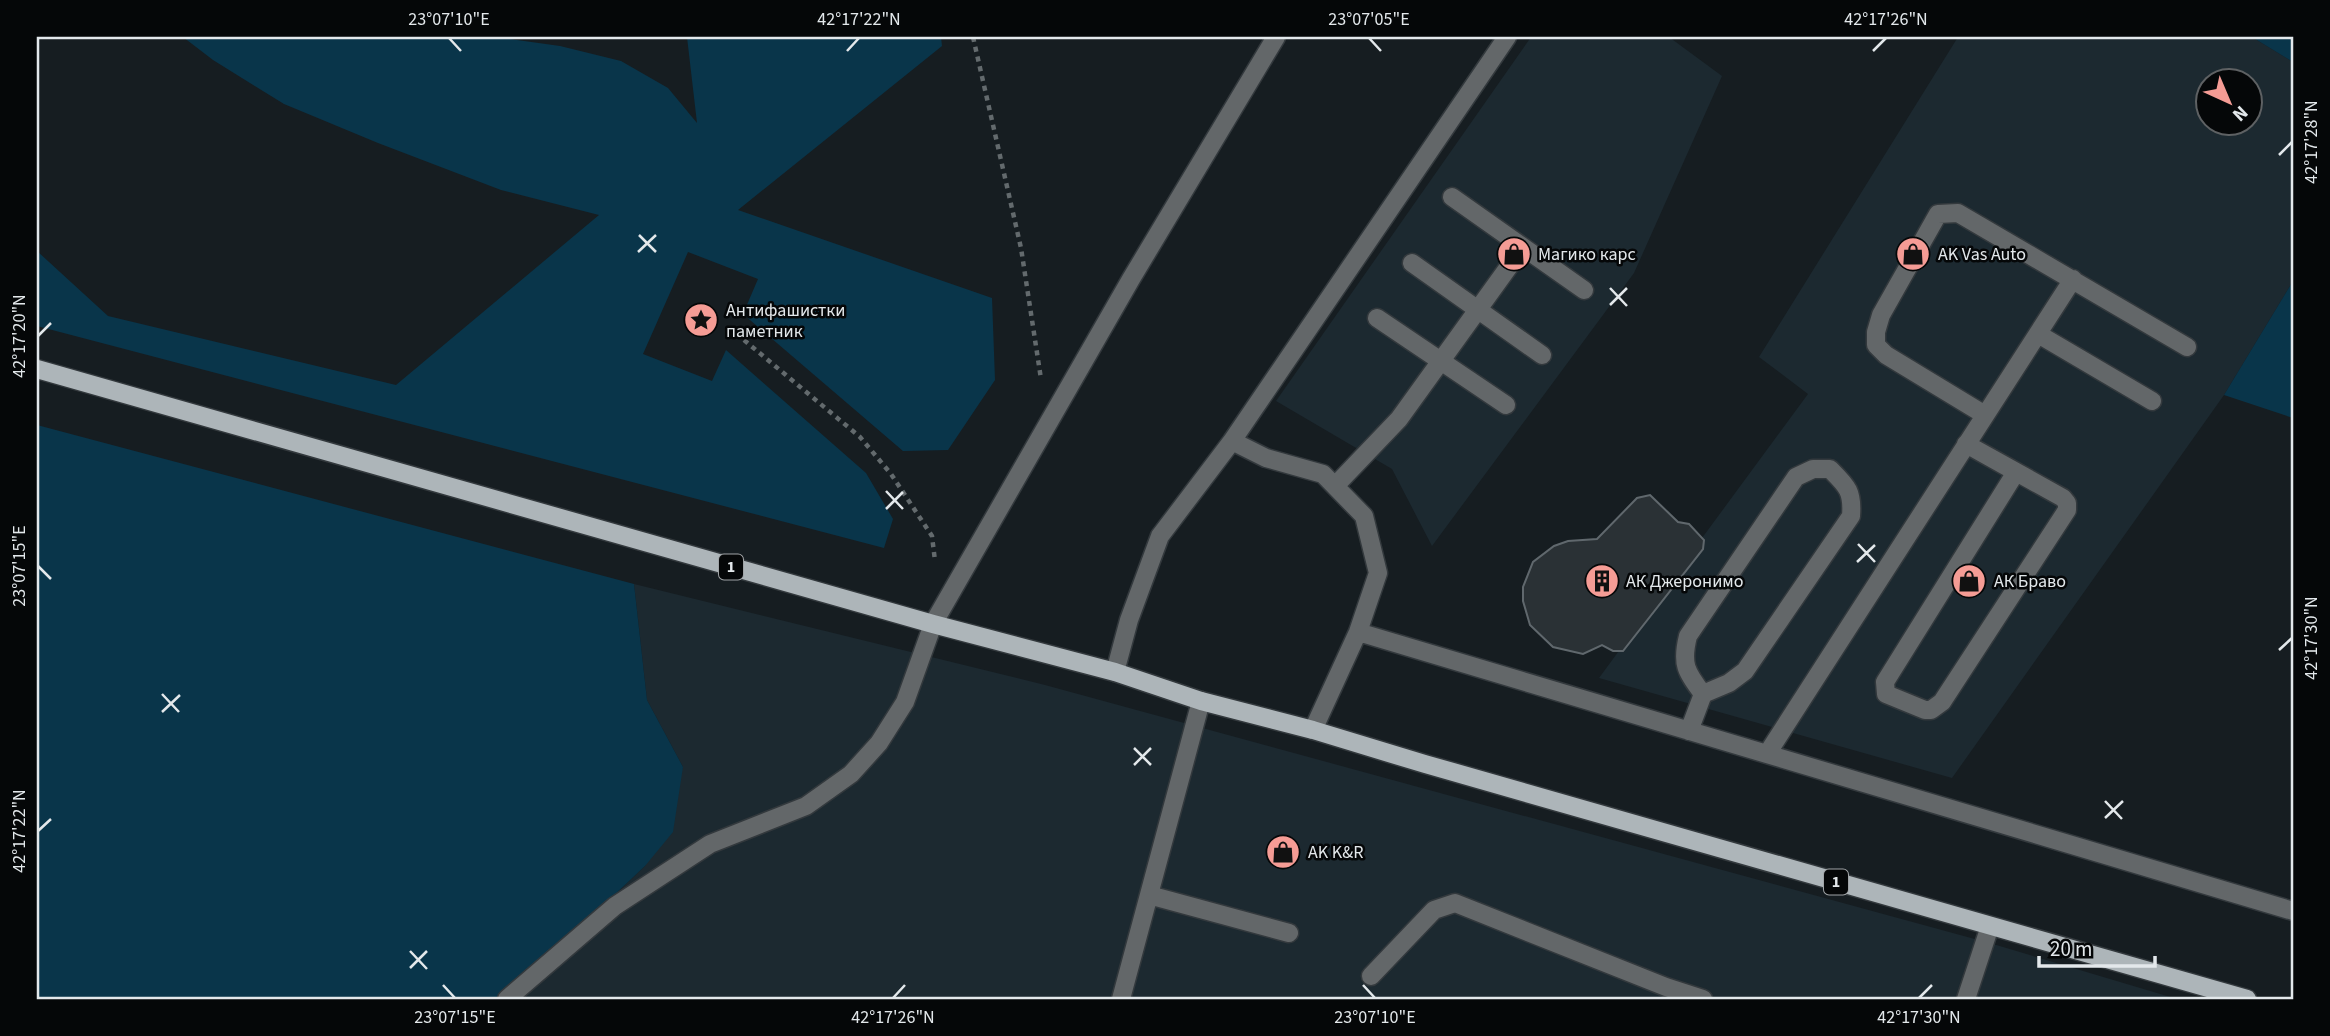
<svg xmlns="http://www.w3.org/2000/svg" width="2330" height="1036" font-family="'Source Sans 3',sans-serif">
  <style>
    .built { fill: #1c2930; fill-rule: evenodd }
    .green { fill: #09354a }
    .building { fill: #2a3135; stroke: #60686d; stroke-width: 2 }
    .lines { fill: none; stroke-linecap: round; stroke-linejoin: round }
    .minor-casing { stroke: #33393d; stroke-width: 21 }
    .major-casing { stroke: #33393d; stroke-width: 21 }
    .path { stroke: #636a6d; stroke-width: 4.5; stroke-dasharray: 5 5; stroke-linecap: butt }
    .minor { stroke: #636769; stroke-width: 18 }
    .major { stroke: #adb5b9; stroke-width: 18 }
    .ticks { fill: none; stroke: #e3e8eb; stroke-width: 2.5 }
    .labels { text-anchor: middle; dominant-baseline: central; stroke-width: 5; stroke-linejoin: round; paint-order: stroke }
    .shield { fill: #050708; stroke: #a0a4a7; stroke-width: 2 }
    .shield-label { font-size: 16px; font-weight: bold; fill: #e3e8eb }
    .poi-label { font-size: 18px; fill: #e3e8eb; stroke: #050708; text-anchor: start }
    .neatline { fill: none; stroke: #e3e8eb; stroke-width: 2.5 }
    .ticks-label { font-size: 18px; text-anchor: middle; fill: #e3e8eb }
  </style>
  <rect width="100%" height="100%" fill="#161d21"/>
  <!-- built -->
  <path class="built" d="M1531,37H1669L1722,76L1634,273L1432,546L1392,469L1276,401Z
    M1958,37H2252L2293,62V281L2224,395L1952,778L1599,678L1808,394L1759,357ZM2208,80H2250V122H2208Z
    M634,584L1045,685L1993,944L2177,999H504L645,866L683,767L647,700Z"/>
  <!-- green -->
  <path class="green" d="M183,37H495L560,46L621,61L668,88L697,123L687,37H941L942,46L738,210L992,298L995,380L948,450L903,451L743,314L758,279L688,252L643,354L712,381L726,350L866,473L893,519L884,548L37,326V251L108,316L396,385L599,215L501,190L378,143L284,104L213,60Z
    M2252,37H2293V62Z
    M2293,281V418L2224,395Z
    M37,425L634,584L647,700L683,767L673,832L645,866L504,999H37Z"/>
  <!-- building -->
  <path class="building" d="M1650,495L1678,522L1689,524L1704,540L1703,549L1623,651H1613L1602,645L1583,654L1553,647L1530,625L1523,601V587L1533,562L1554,546L1568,541L1597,539L1637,498Z"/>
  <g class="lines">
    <!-- minor casing -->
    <g class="minor-casing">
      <path id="minor" d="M1452,197L1584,290
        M1412,263L1542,355
        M1377,318L1506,405
        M2038,334L2152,401
        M1985,415L1886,355L1876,345V332L1881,315L1938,214L1958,213L2187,347
        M1232,441L1507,37
        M1966,444L2063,498L2067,503V510L1942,702L1931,710H1925L1886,694L1885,682L2016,472
        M1335,486L1399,419L1523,247
        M1358,632L2293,911
        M1115,672L1129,620L1160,536L1232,441L1266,458L1323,474L1364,516L1378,573L1358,632L1313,730
        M1689,731L1703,694L1729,683L1745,671L1851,516C1853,491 1847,486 1830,469H1813L1796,477L1688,636C1681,664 1686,672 1703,694
        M1767,754L2073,279
        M1149,895L1289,933
        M1371,976L1434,910L1455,903L1666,987L1703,999
        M507,999L615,906L710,844L806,806L851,774L879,743L905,702L933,624L1131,279L1276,37
        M1121,999L1201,701
        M1966,999L1990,926"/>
    </g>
    <!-- major casing -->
    <g class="major-casing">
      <path id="major" d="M37,369L933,624L1115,672L1201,701L1313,730L1425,764L2247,999"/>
    </g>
    <!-- path -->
    <path class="path" d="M973,37L1021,248L1041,379
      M744,340L860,437L891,474L932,536L935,561"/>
    <!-- minor -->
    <use href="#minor" class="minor"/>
    <!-- major -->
    <use href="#major" class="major"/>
  </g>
  <!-- ticks -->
  <path class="ticks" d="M449,38L461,51M1369,38L1381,51M847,51L859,38M1873,51L1886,38M2279,155L2292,142M639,235L656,252M638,252L656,235M1610,288L1627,306M1610,305L1627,288M38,336L51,323M886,491L903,509M886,509L903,492M1858,544L1875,562M1857,562L1875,545M38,566L51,579M2279,650L2292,638M162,694L179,712M162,712L180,695M1134,748L1151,765M1134,765L1151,748M2105,801L2122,819M2105,818L2123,801M38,831L51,819M410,951L427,969M410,968L427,951M443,985L455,998M1363,985L1375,998M893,998L905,985M1919,998L1932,985"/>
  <!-- icons -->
  <defs>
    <g id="shop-disc" transform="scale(1.75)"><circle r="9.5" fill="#f59c95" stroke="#050708"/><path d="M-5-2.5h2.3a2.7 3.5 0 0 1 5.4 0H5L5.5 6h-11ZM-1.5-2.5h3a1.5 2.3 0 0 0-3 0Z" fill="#111"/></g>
    <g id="sight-disc" transform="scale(1.75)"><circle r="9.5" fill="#f59c95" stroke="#050708"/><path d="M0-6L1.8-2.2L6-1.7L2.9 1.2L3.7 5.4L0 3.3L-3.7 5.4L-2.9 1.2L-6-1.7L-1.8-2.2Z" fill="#111"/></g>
    <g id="building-disc" transform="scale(1.75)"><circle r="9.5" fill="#f59c95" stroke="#050708"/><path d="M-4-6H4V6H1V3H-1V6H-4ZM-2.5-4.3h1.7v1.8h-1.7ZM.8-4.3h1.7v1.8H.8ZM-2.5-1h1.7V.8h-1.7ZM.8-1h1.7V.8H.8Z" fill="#111"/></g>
  </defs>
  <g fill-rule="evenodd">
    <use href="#shop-disc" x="1514" y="254"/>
    <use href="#shop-disc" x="1913" y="254"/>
    <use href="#sight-disc" x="701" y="320"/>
    <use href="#building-disc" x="1602" y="581"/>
    <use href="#shop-disc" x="1969" y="581"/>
    <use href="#shop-disc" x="1283" y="852"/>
  </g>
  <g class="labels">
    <!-- shield labels -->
    <g class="shield">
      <rect x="719" y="554.5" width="24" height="25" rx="5"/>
      <rect x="1824" y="869.5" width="24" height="25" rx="5"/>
    </g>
    <g class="shield-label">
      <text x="731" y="567">1</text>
      <text x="1836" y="882">1</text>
    </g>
    <!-- poi labels -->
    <g class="poi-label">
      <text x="1538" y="254">Магико карс</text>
      <text x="1938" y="254">AK Vas Auto</text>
      <text x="726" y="310">Антифашистки<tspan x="726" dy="21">паметник</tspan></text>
      <text x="1626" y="581">АК Джеронимо</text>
      <text x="1994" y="581">АК Браво</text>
      <text x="1308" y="852">AK K&amp;R</text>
    </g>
  </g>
  <!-- border -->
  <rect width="2330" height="1036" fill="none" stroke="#050708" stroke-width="77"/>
  <!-- north arrow -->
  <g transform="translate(2229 102) rotate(136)"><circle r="33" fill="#050708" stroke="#5e6163" stroke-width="2"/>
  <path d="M0-5L12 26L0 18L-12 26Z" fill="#f59c95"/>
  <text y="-10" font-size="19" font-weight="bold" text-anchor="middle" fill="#e3e8eb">N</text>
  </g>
  <!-- scale -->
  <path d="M2039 956v10h116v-10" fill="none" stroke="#e3e8eb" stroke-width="3.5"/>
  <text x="2050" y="956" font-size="21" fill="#e3e8eb" stroke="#050708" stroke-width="5" paint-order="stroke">20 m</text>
  <rect x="38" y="38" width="2254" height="960" class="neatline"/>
  <g class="ticks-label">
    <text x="449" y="25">23°07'10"E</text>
    <text x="859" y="25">42°17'22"N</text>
    <text x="1369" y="25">23°07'05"E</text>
    <text x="1886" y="25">42°17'26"N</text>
    <text transform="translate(2311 142) rotate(-90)" y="6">42°17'28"N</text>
    <text transform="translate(19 336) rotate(-90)" y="6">42°17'20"N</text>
    <text transform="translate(19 566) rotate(-90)" y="6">23°07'15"E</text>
    <text transform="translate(2311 638) rotate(-90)" y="6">42°17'30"N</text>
    <text transform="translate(19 831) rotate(-90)" y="6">42°17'22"N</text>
    <text x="455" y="1023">23°07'15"E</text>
    <text x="893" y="1023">42°17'26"N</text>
    <text x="1375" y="1023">23°07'10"E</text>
    <text x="1919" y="1023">42°17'30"N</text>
  </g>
</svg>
